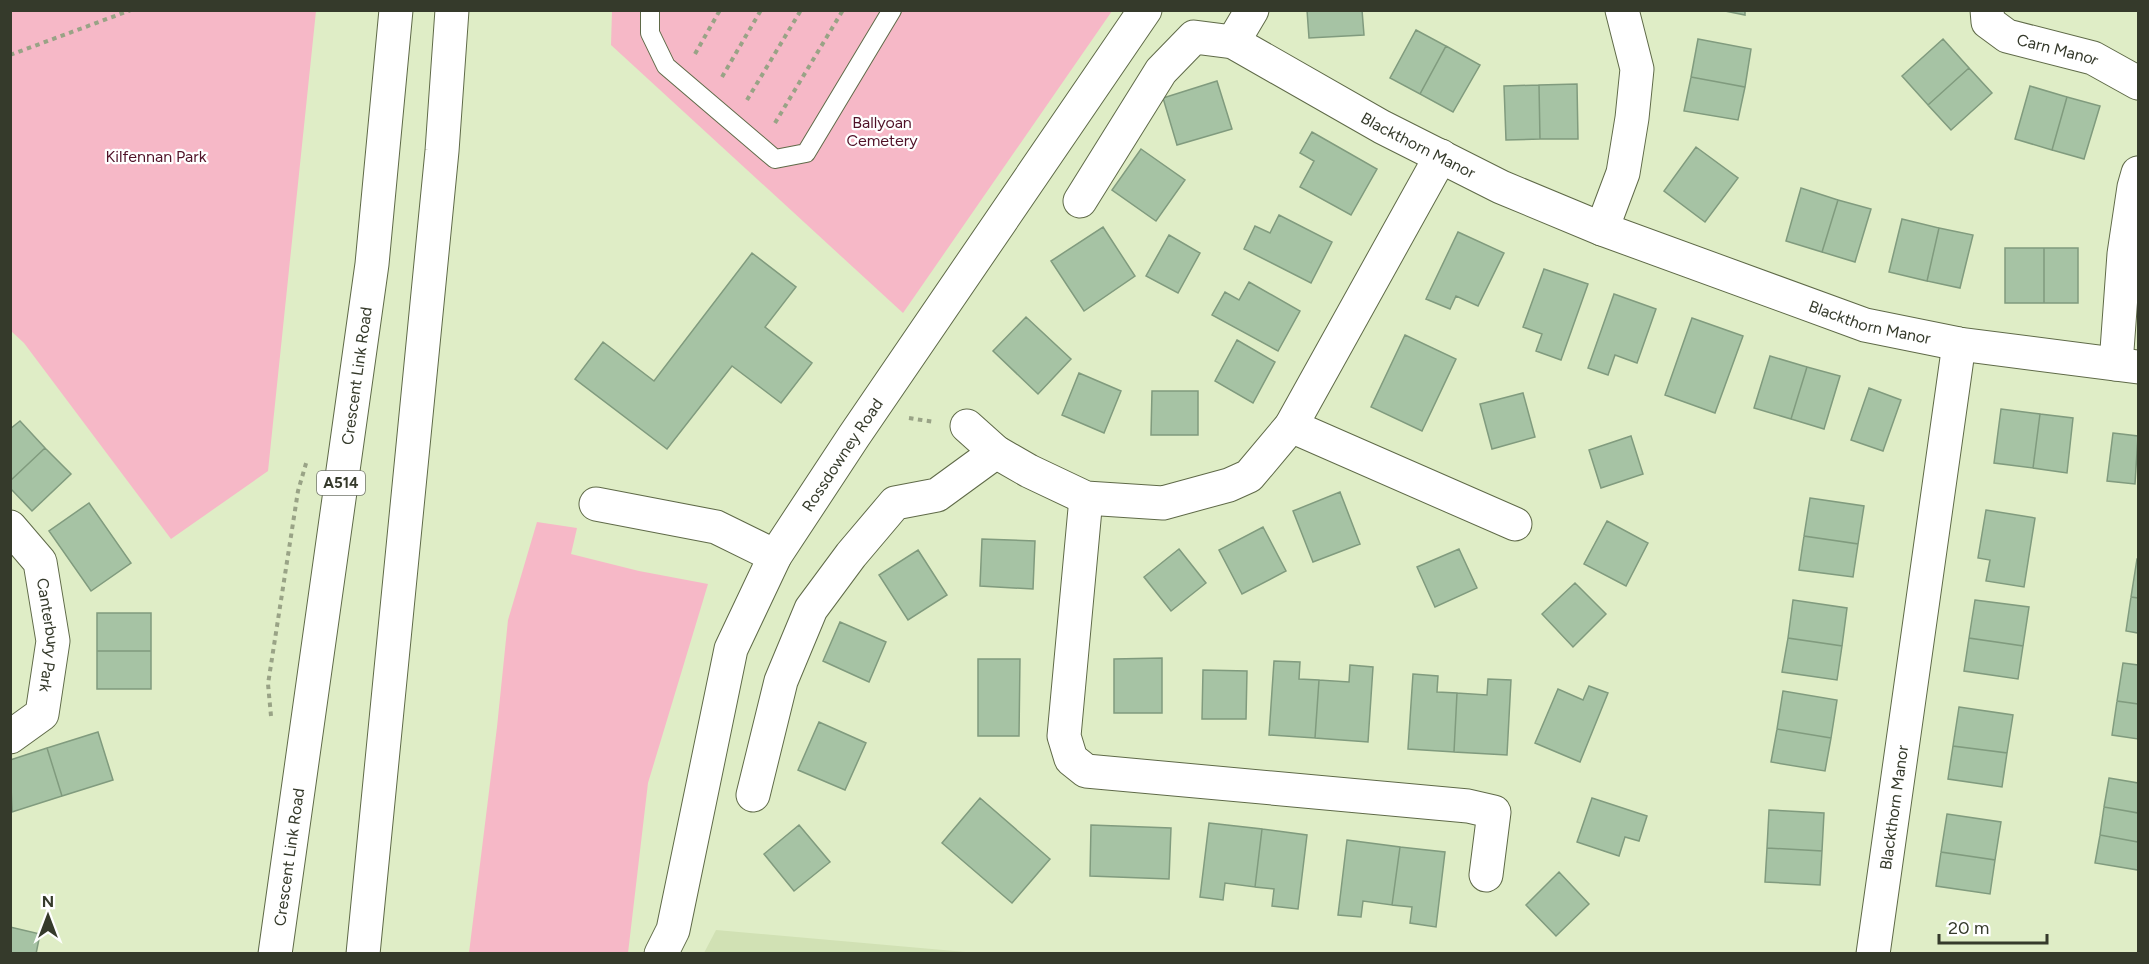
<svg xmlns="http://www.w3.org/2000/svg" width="2149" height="964" font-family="Figtree,sans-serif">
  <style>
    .built { fill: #d1e1b4 }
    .green { fill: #f6b8c7 }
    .building { fill: #a6c3a4; stroke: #809b7e; stroke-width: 1.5 }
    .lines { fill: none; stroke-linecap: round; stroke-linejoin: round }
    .lane-casing { stroke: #5f6a48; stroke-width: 20 }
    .street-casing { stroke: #5f6a48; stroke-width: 35 }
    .highway-casing { stroke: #5f6a48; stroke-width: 35 }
    .path { stroke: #99a386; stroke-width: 4; stroke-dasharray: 4.5 4.5; stroke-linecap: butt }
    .lane { stroke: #fff; stroke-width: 18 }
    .street { stroke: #fff; stroke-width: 33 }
    .highway { stroke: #fff; stroke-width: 33 }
    .labels { text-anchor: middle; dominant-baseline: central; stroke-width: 4.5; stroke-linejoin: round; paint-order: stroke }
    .shield { fill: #fff; stroke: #72756b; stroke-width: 1.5 }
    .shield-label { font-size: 15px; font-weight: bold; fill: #353a2b }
    .street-label { font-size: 16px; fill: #353a2b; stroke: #fff }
    .park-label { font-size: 16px; fill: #501228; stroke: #fff }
  </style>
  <rect width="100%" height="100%" fill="#dfedc6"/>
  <!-- built -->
  <path class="built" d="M716,930L977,953H704Z"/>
  <!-- green -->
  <path class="green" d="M10,11H316L268,471L171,539L24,343L11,331Z
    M612,11H1112L903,313L611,45Z
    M537,522L577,528L571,554L639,571L708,584L648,783L628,953H469L497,727L508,620Z"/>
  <!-- building -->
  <path class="building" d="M1307,10H1362L1364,35L1309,38Z
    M1720,10H1745V15Z
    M1416,30L1446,46L1420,94L1390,78Z
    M1698,39L1751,49L1745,87L1691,77Z
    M1943,39L1969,68L1928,105L1902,76Z
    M1446,46L1480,65L1453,112L1420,94Z
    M1969,68L1992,93L1951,130L1928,105Z
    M1691,77L1745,87L1738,120L1684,111Z
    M1217,81L1232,129L1177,145L1163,98Z
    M1577,84L1578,139H1540L1539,85Z
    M1539,85L1540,139L1506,140L1504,86Z
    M2030,86L2067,97L2052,150L2015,139Z
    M2067,97L2100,106L2084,159L2052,150Z
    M1312,132L1377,169L1351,215L1300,187L1314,161L1300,153Z
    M1696,147L1738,178L1705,222L1664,191Z
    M1141,149L1185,180L1156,221L1112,190Z
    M1801,188L1838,200L1822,252L1786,241Z
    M1838,200L1871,209L1855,262L1822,252Z
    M1279,215L1332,242L1311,283L1244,249L1255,226L1270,233Z
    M1902,219L1939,228L1927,281L1889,272Z
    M1103,227L1135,276L1084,311L1051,261Z
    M1939,228L1973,235L1960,288L1927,281Z
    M1458,232L1504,253L1478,306L1456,296L1450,309L1426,299Z
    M1169,235L1200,253L1178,293L1146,276Z
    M2005,248H2044V303H2005Z
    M2044,248H2078V303H2044Z
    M752,253L796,287L765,327L812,363L781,403L732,366L667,449L575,379L603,342L654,381Z
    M1544,269L1588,284L1561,360L1536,351L1542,334L1523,327Z
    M1249,282L1300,311L1278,351L1212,315L1225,292L1239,300Z
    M1614,294L1656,309L1637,363L1615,355L1608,375L1588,368Z
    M1026,317L1071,359L1038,394L993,351Z
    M1692,318L1743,336L1715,413L1665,395Z
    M1405,335L1456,359L1422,431L1371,407Z
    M1237,340L1275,362L1253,403L1215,381Z
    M1770,356L1807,367L1791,419L1754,408Z
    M1807,367L1840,376L1824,429L1791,419Z
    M1079,373L1121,391L1104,433L1062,415Z
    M1869,388L1901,400L1883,451L1851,440Z
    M1152,391H1198V435H1151Z
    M1523,393L1535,437L1492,449L1480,404Z
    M2001,409L2040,414L2033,468L1994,463Z
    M2040,414L2073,418L2067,473L2033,468Z
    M20,421L45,448L10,481V429Z
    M2113,433L2138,436L2135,484L2107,481Z
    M1631,436L1643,474L1601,488L1589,450Z
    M45,448L71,474L32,511L10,488V481Z
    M1340,492L1360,544L1313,562L1293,511Z
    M1810,498L1864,506L1858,544L1804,536Z
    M89,503L131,563L91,591L49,531Z
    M1986,510L2035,518L2024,587L1986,581L1990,560L1978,558Z
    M1607,521L1648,543L1626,586L1584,564Z
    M1263,527L1286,571L1242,594L1219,550Z
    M1804,536L1858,544L1853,577L1799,570Z
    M982,539L1035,541L1033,589L980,586Z
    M1179,549L1206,583L1171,611L1144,577Z
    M1459,549L1477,588L1435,607L1417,567Z
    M918,550L947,595L908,620L879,575Z
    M2137,559H2138V598L2131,597Z
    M1575,583L1606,614L1573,647L1542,614Z
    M2131,597L2138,598V633L2126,631Z
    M1793,600L1847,608L1842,646L1788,638Z
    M1975,600L2029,607L2023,646L1969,638Z
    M97,613H151V651H97Z
    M840,622L886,642L869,682L823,661Z
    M1788,638L1842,646L1837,680L1782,672Z
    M1969,638L2023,646L2018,679L1964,671Z
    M97,651H151V689H97Z
    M1162,658V713H1114V659Z
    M978,659H1020L1019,736H978Z
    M1274,661L1300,662L1299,679L1319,680L1315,738L1269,735Z
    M2123,663L2138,665V704L2117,701Z
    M1350,665L1373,667L1368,742L1315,738L1319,680L1349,682Z
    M1203,670L1247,671L1246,719H1202Z
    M1413,674L1438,676L1437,692L1457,693L1454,752L1408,749Z
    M1488,679L1511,680L1507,755L1454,752L1457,693L1487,695Z
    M1589,686L1608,693L1580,762L1535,743L1558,689L1583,700Z
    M1783,691L1837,700L1831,738L1777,729Z
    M2117,701L2138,704V739L2112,735Z
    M1959,707L2013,715L2007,753L1953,746Z
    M819,722L866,743L845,790L798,770Z
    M1777,729L1831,738L1825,771L1771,762Z
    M98,732L113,780L62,796L47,748Z
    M1953,746L2007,753L2002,787L1948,779Z
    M47,748L62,796L12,812L10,760Z
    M2109,778L2138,783V813L2104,807Z
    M980,798L1050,859L1012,903L942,843Z
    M1592,798L1647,816L1639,841L1625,837L1619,856L1577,842Z
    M2104,807L2138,813V842L2100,835Z
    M1769,810L1824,813L1822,851L1767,848Z
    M1947,814L2001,822L1995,860L1941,852Z
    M1209,823L1262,829L1255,887L1225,883L1223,900L1200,897Z
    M799,825L830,862L794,891L764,854Z
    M1091,825L1171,828L1169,879L1090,876Z
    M1262,829L1307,835L1298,909L1272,906L1274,889L1255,887Z
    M2100,835L2138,842V870L2095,863Z
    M1347,840L1400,847L1392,905L1363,901L1361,917L1338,915Z
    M1400,847L1445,852L1436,927L1410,923L1412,907L1392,905Z
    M1767,848L1822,851L1820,885L1765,882Z
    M1941,852L1995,860L1990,894L1936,886Z
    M1559,872L1589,904L1556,936L1526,905Z
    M10,927L40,934L36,954H10Z"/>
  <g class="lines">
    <!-- lane casing -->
    <g class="lane-casing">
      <path id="lane" d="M650,10V33L666,66L775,159L806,153L892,10"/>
    </g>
    <!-- street casing -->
    <g class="street-casing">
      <g id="street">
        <path id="s1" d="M1987,10L1988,22L2007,36L2093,58L2138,83"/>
        <path d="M1233,42L1252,10"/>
        <path id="s2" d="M1080,201L1161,71L1194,37L1233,42L1382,127L1501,187L1602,229L1865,325L1959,344L2138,367"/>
        <path d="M1602,229L1623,173L1632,118L1637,69L1622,10"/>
        <path d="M2116,364L2124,254L2134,187L2138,173"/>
        <path d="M967,426L996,452L1029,471L1086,498L1163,503L1229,485L1249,476L1291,426L1441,156"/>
        <path d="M1291,426L1515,524"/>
        <path d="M1086,498L1064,736L1071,759L1086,771L1468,806L1494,812L1486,875"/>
        <path d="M596,504L716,527L775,556"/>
        <path id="s3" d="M10,527L40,562L53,641L42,714L10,737"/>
        <path d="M753,795L781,681L811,609L851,555L895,503L937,495L996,452"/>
        <path id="s4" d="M661,954L673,930L731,649L775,556L854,436L1145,10"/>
        <path id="s5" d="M1873,954L1959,344"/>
      </g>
    </g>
    <!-- highway casing -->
    <g class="highway-casing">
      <g id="highway">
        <path id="s6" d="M275,954L372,264L396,10"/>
        <path d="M363,954L442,151L452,10"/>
      </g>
    </g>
    <!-- path -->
    <path class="path" d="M695,54L720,10
      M10,55L131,10
      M722,77L761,10
      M747,100L801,10
      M775,123L843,10
      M909,418L934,422
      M271,716L268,684L298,491L307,460"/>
    <!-- lane -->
    <use href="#lane" class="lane"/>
    <!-- street -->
    <use href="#street" class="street"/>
    <!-- highway -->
    <use href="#highway" class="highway"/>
  </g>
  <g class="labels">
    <!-- shield labels -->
    <rect class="shield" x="317" y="471" width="48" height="24" rx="4.5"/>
    <g class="shield-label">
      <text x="341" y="483">A514</text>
    </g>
    <!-- street labels -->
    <g class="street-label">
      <text stroke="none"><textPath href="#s1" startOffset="88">Carn Manor</textPath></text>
      <text stroke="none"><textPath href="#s2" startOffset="452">Blackthorn Manor</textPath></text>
      <text stroke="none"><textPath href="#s2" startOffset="938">Blackthorn Manor</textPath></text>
      <text stroke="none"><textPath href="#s6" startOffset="584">Crescent Link Road</textPath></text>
      <text stroke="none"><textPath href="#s4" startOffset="538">Rossdowney Road</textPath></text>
      <text stroke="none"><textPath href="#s3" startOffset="120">Canterbury Park</textPath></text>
      <text stroke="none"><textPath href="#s5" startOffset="148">Blackthorn Manor</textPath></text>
      <text stroke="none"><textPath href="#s6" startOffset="98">Crescent Link Road</textPath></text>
    </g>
    <!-- park labels -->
    <g class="park-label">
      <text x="882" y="122">Ballyoan<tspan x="882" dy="18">Cemetery</tspan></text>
      <text x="156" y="156">Kilfennan Park</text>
    </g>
  </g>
  <!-- border -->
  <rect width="2149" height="964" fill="none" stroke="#353a2b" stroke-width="24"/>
  <!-- north arrow -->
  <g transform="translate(48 916)" stroke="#ffffff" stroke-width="4.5" paint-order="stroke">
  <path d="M0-4.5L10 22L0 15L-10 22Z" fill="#353a2b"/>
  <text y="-9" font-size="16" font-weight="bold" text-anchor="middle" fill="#353a2b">N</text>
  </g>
  <!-- scale -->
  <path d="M1939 934v9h108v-9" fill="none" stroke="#353a2b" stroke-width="3"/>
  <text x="1948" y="934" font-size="18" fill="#353a2b" stroke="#ffffff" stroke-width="4.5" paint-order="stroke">20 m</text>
</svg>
